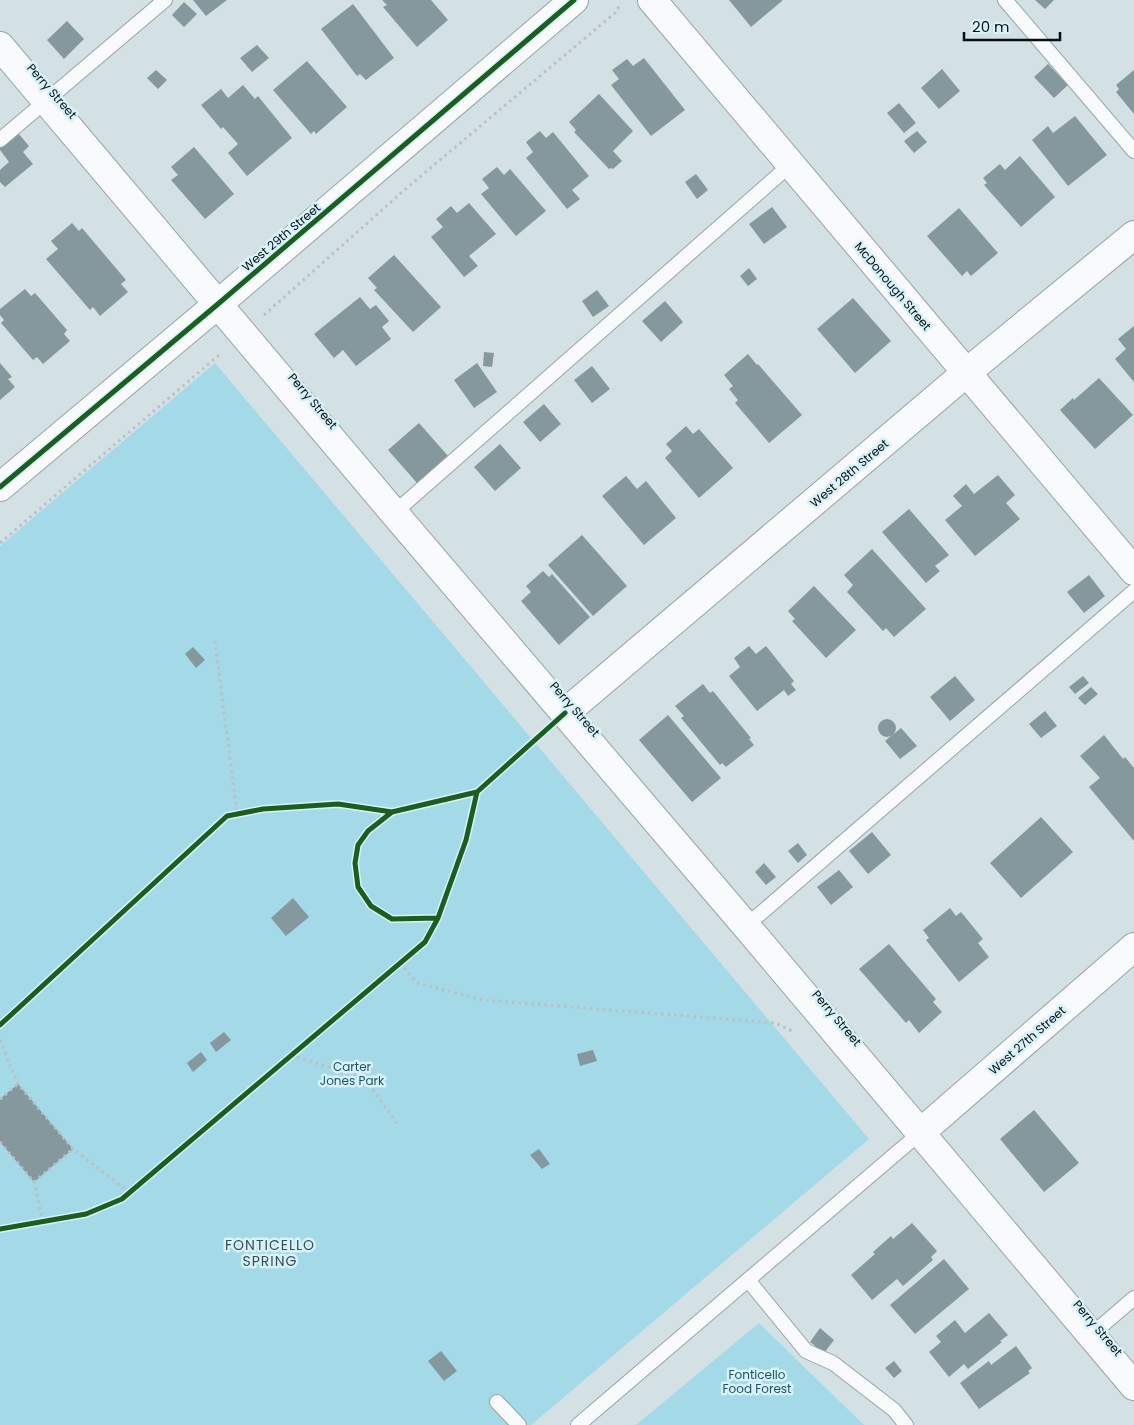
<svg xmlns="http://www.w3.org/2000/svg" width="1134" height="1425" font-family="Poppins,sans-serif">
  <style>
    .green { fill: #a4d9e8 }
    .building { fill: #85989e }
    .lines { fill: none; stroke-linecap: round; stroke-linejoin: round }
    .service-casing { stroke: #98a3a6; stroke-width: 16 }
    .minor-casing { stroke: #98a3a6; stroke-width: 30 }
    .path { stroke: #bbc1c2; stroke-width: 3; stroke-dasharray: 2.5 4; stroke-linecap: butt }
    .service { stroke: #f8fafb; stroke-width: 14 }
    .minor { stroke: #f8fafb; stroke-width: 28 }
    .cycleway-casing { stroke: #d8f2fa; stroke-width: 8 }
    .cycleway { stroke: #1b5e20; stroke-width: 5 }
    .labels { text-anchor: middle; dominant-baseline: central; stroke-width: 5; stroke-linejoin: round; paint-order: stroke }
    .street-label { font-size: 12px; fill: #071013; stroke: #d8f2fa }
    .park-label { font-size: 12px; fill: #1d5462; stroke: #d8f2fa }
    .neighbourhood-label { font-size: 14px; letter-spacing: 1px; fill: #384e55; stroke: #d8f2fa }
  </style>
  <rect width="100%" height="100%" fill="#d3e1e5"/>
  <!-- green -->
  <path class="green" d="M215,363L869,1139L531,1425H0V546Z
    M759,1323L864,1425H636Z"/>
  <!-- building -->
  <path class="building" d="M193,0H227L206,16Z
    M382,0H431L448,20L417,47L383,7L387,5Z
    M729,0H782V1L751,27Z
    M1035,0H1054L1045,9Z
    M184,2L197,14L184,27L172,15Z
    M353,4L394,58L366,80L360,74L357,76L321,29Z
    M67,21L84,39L64,59L47,40Z
    M257,45L269,58L252,72L240,58Z
    M644,58L685,110L651,136L611,85L619,79L612,70L627,59L633,66Z
    M307,61L347,107L316,134L314,131L311,134L273,90Z
    M1048,64L1068,85L1054,98L1034,77Z
    M942,69L960,91L939,109L921,88Z
    M156,70L167,80L158,89L147,78Z
    M1134,70V114L1116,92L1119,89L1116,85Z
    M243,85L255,99L258,96L292,138L247,176L228,153L238,144L223,127L221,129L201,105L221,89L228,98Z
    M599,94L633,131L613,151L622,161L613,169L611,168L609,169L574,132L576,130L569,122Z
    M899,103L916,123L904,133L887,113Z
    M1075,116L1107,155L1068,186L1032,140L1048,126L1053,133Z
    M540,131L546,138L553,132L589,176L572,190L580,199L567,209L526,158L533,152L526,142Z
    M917,131L927,142L914,153L904,141Z
    M18,133L29,146L23,152L33,164L5,187L0,182V170L9,162L0,150V148Z
    M194,147L234,194L205,219L171,180L178,175L171,167Z
    M1020,156L1055,197L1021,227L984,185L987,183L983,178L1000,164L1005,170Z
    M497,167L504,175L510,169L546,211L516,236L481,194L489,188L482,179Z
    M696,174L708,190L697,199L685,182Z
    M469,203L496,234L469,256L478,266L464,277L431,237L443,227L436,219L451,206L457,213Z
    M772,207L787,227L764,244L749,224Z
    M959,208L998,253L971,276L967,271L962,276L927,236Z
    M72,223L79,231L82,228L126,280L121,284L128,292L100,316L93,307L90,310L46,259L58,249L51,241Z
    M394,255L441,307L413,332L374,290L377,288L368,278Z
    M749,268L757,279L748,286L740,276Z
    M25,289L31,296L35,293L67,330L64,334L70,341L43,364L37,357L33,360L1,323L4,320L0,315V309Z
    M597,290L609,306L593,317L582,301Z
    M360,297L370,309L376,305L389,321L382,327L391,339L356,366L343,350L334,358L314,334Z
    M853,298L891,341L855,373L817,329Z
    M665,301L683,322L661,342L642,321Z
    M1134,326V382L1115,359L1126,349L1118,339Z
    M484,352L494,353L492,367L483,366Z
    M748,354L757,365L758,364L802,415L769,443L735,403L738,400L729,389L733,386L724,375Z
    M0,363L12,377L8,379L15,387L0,400Z
    M477,363L497,392L474,408L454,380Z
    M592,366L610,389L592,403L574,380Z
    M1099,378L1133,415L1095,449L1060,410L1073,398L1074,400Z
    M544,404L561,424L540,442L523,422Z
    M419,423L448,456L417,483L388,450Z
    M686,426L693,434L699,429L733,468L699,498L665,458L672,451L666,444Z
    M500,444L521,468L495,491L474,467Z
    M998,475L1015,495L1006,503L1020,519L975,556L945,520L962,506L953,496L966,484L974,494Z
    M626,476L637,489L646,481L676,518L644,545L602,496Z
    M909,509L949,555L935,566L940,571L926,583L882,532Z
    M582,535L627,586L593,616L548,565Z
    M872,549L926,609L894,637L886,628L883,631L847,592L853,585L844,575Z
    M543,571L549,577L552,574L590,617L559,645L521,601L531,592L526,586Z
    M1089,575L1105,596L1084,613L1067,592Z
    M814,586L856,630L826,658L792,621L795,619L788,611Z
    M749,646L756,654L766,646L794,681L791,684L796,690L788,696L784,690L757,711L729,676L740,667L734,658Z
    M193,647L205,660L196,668L185,654Z
    M955,676L975,700L950,721L930,697Z
    M1083,676L1089,683L1075,694L1069,687Z
    M703,684L710,693L713,691L751,738L749,739L754,745L726,767L722,763L720,765L681,718L684,716L675,706Z
    M1091,687L1098,694L1085,705L1078,698Z
    M1045,711L1057,726L1041,738L1029,724Z
    M668,715L721,778L692,802L639,740Z
    M878 728a9 9 0 1 1 18 0a9 9 0 1 1-18 0Z
    M901,728L917,746L900,759L885,741Z
    M1104,735L1123,759L1125,757L1134,768V841L1089,787L1100,778L1080,756Z
    M1041,817L1073,852L1021,898L990,863Z
    M872,832L891,855L868,874L849,851Z
    M798,843L807,855L798,863L788,851Z
    M764,863L776,877L766,885L755,872Z
    M839,870L853,887L831,905L817,887Z
    M293,898L309,917L286,936L271,918Z
    M950,908L956,916L961,912L983,939L978,943L989,957L959,982L926,940L929,938L923,930Z
    M889,944L936,999L933,1002L942,1012L919,1033L909,1020L906,1023L859,969Z
    M224,1032L231,1040L216,1052L210,1043Z
    M593,1050L597,1061L580,1066L577,1054Z
    M201,1052L207,1060L193,1072L187,1063Z
    M18,1084L73,1149L34,1182L0,1142V1099Z
    M1034,1110L1079,1163L1044,1192L1000,1139Z
    M539,1149L550,1164L542,1169L530,1155Z
    M912,1223L937,1251L931,1257L933,1260L903,1286L897,1279L872,1300L851,1275L875,1254L873,1252L891,1236L893,1239Z
    M944,1259L969,1289L915,1334L890,1305Z
    M989,1313L1008,1335L1000,1341L1002,1342L968,1369L964,1364L949,1377L929,1352L941,1342L936,1336L955,1320L965,1333Z
    M820,1328L834,1340L824,1353L810,1342Z
    M1016,1346L1032,1368L1028,1371L1030,1373L979,1409L960,1383L989,1361L991,1365Z
    M441,1351L457,1371L444,1381L428,1361Z
    M894,1361L902,1371L894,1378L885,1368Z"/>
  <g class="lines">
    <!-- service casing -->
    <g class="service-casing">
      <path id="service" d="M1005,0L1134,151
        M0,140L165,0
        M394,513L790,165
        M746,926L1134,591
        M748,1280L806,1351L833,1363L894,1410L906,1425
        M1091,1335L1134,1298
        M497,1402L519,1425
        M578,1425L920,1133"/>
    </g>
    <!-- minor casing -->
    <g class="minor-casing">
      <path id="minor" d="M652,0L1134,571
        M0,46L394,513L746,926L1134,1386
        M0,487L218,304L574,0
        M565,713L966,373L1134,235
        M920,1133L1134,947"/>
    </g>
    <!-- path -->
    <path class="path" d="M264,315L409,186L615,13L621,3
      M0,543L219,355
      M215,641L237,814
      M400,963L417,983L483,1000L775,1023L794,1032
      M0,1040L18,1084L73,1149L129,1192
      M291,1055L365,1079L397,1123
      M0,1099L18,1084
      M0,1142L34,1182L43,1222
      M34,1182L73,1149"/>
    <!-- service -->
    <use href="#service" class="service"/>
    <!-- minor -->
    <use href="#minor" class="minor"/>
    <!-- cycleway casing -->
    <g class="cycleway-casing">
      <path id="cycleway" d="M0,487L218,304L574,0
        M392,812L368,831L358,845L355,863L358,887L371,906L392,919L438,918
        M0,1025L227,816L263,809L338,804L392,812L477,792L565,713
        M0,1229L86,1214L122,1199L425,942L438,918L466,840L477,792"/>
    </g>
    <!-- cycleway -->
    <use href="#cycleway" class="cycleway"/>
  </g>
  <g class="labels">
    <!-- street labels -->
    <g class="street-label">
      <text transform="translate(52 91) rotate(49)">Perry Street</text>
      <text transform="translate(281 237) rotate(-40)">West 29th Street</text>
      <text transform="translate(893 286) rotate(50)">McDonough Street</text>
      <text transform="translate(313 401) rotate(50)">Perry Street</text>
      <text transform="translate(849 473) rotate(-40)">West 28th Street</text>
      <text transform="translate(575 709) rotate(49)">Perry Street</text>
      <text transform="translate(837 1018) rotate(50)">Perry Street</text>
      <text transform="translate(1027 1040) rotate(-41)">West 27th Street</text>
      <text transform="translate(1098 1328) rotate(50)">Perry Street</text>
    </g>
    <!-- park labels -->
    <g class="park-label">
      <text x="352" y="1066">Carter<tspan x="352" dy="14">Jones Park</tspan></text>
      <text x="757" y="1374">Fonticello<tspan x="757" dy="14">Food Forest</tspan></text>
    </g>
    <!-- neighbourhood labels -->
    <g class="neighbourhood-label">
      <text x="270" y="1245">FONTICELLO<tspan x="270" dy="16">SPRING</tspan></text>
    </g>
  </g>
  <!-- scale -->
  <path d="M964 32v8h96v-8" fill="none" stroke="#071013" stroke-width="2.5"/>
  <text x="972" y="32" font-size="15" fill="#071013" stroke="#d8f2fa" stroke-width="4" paint-order="stroke">20 m</text>
</svg>
